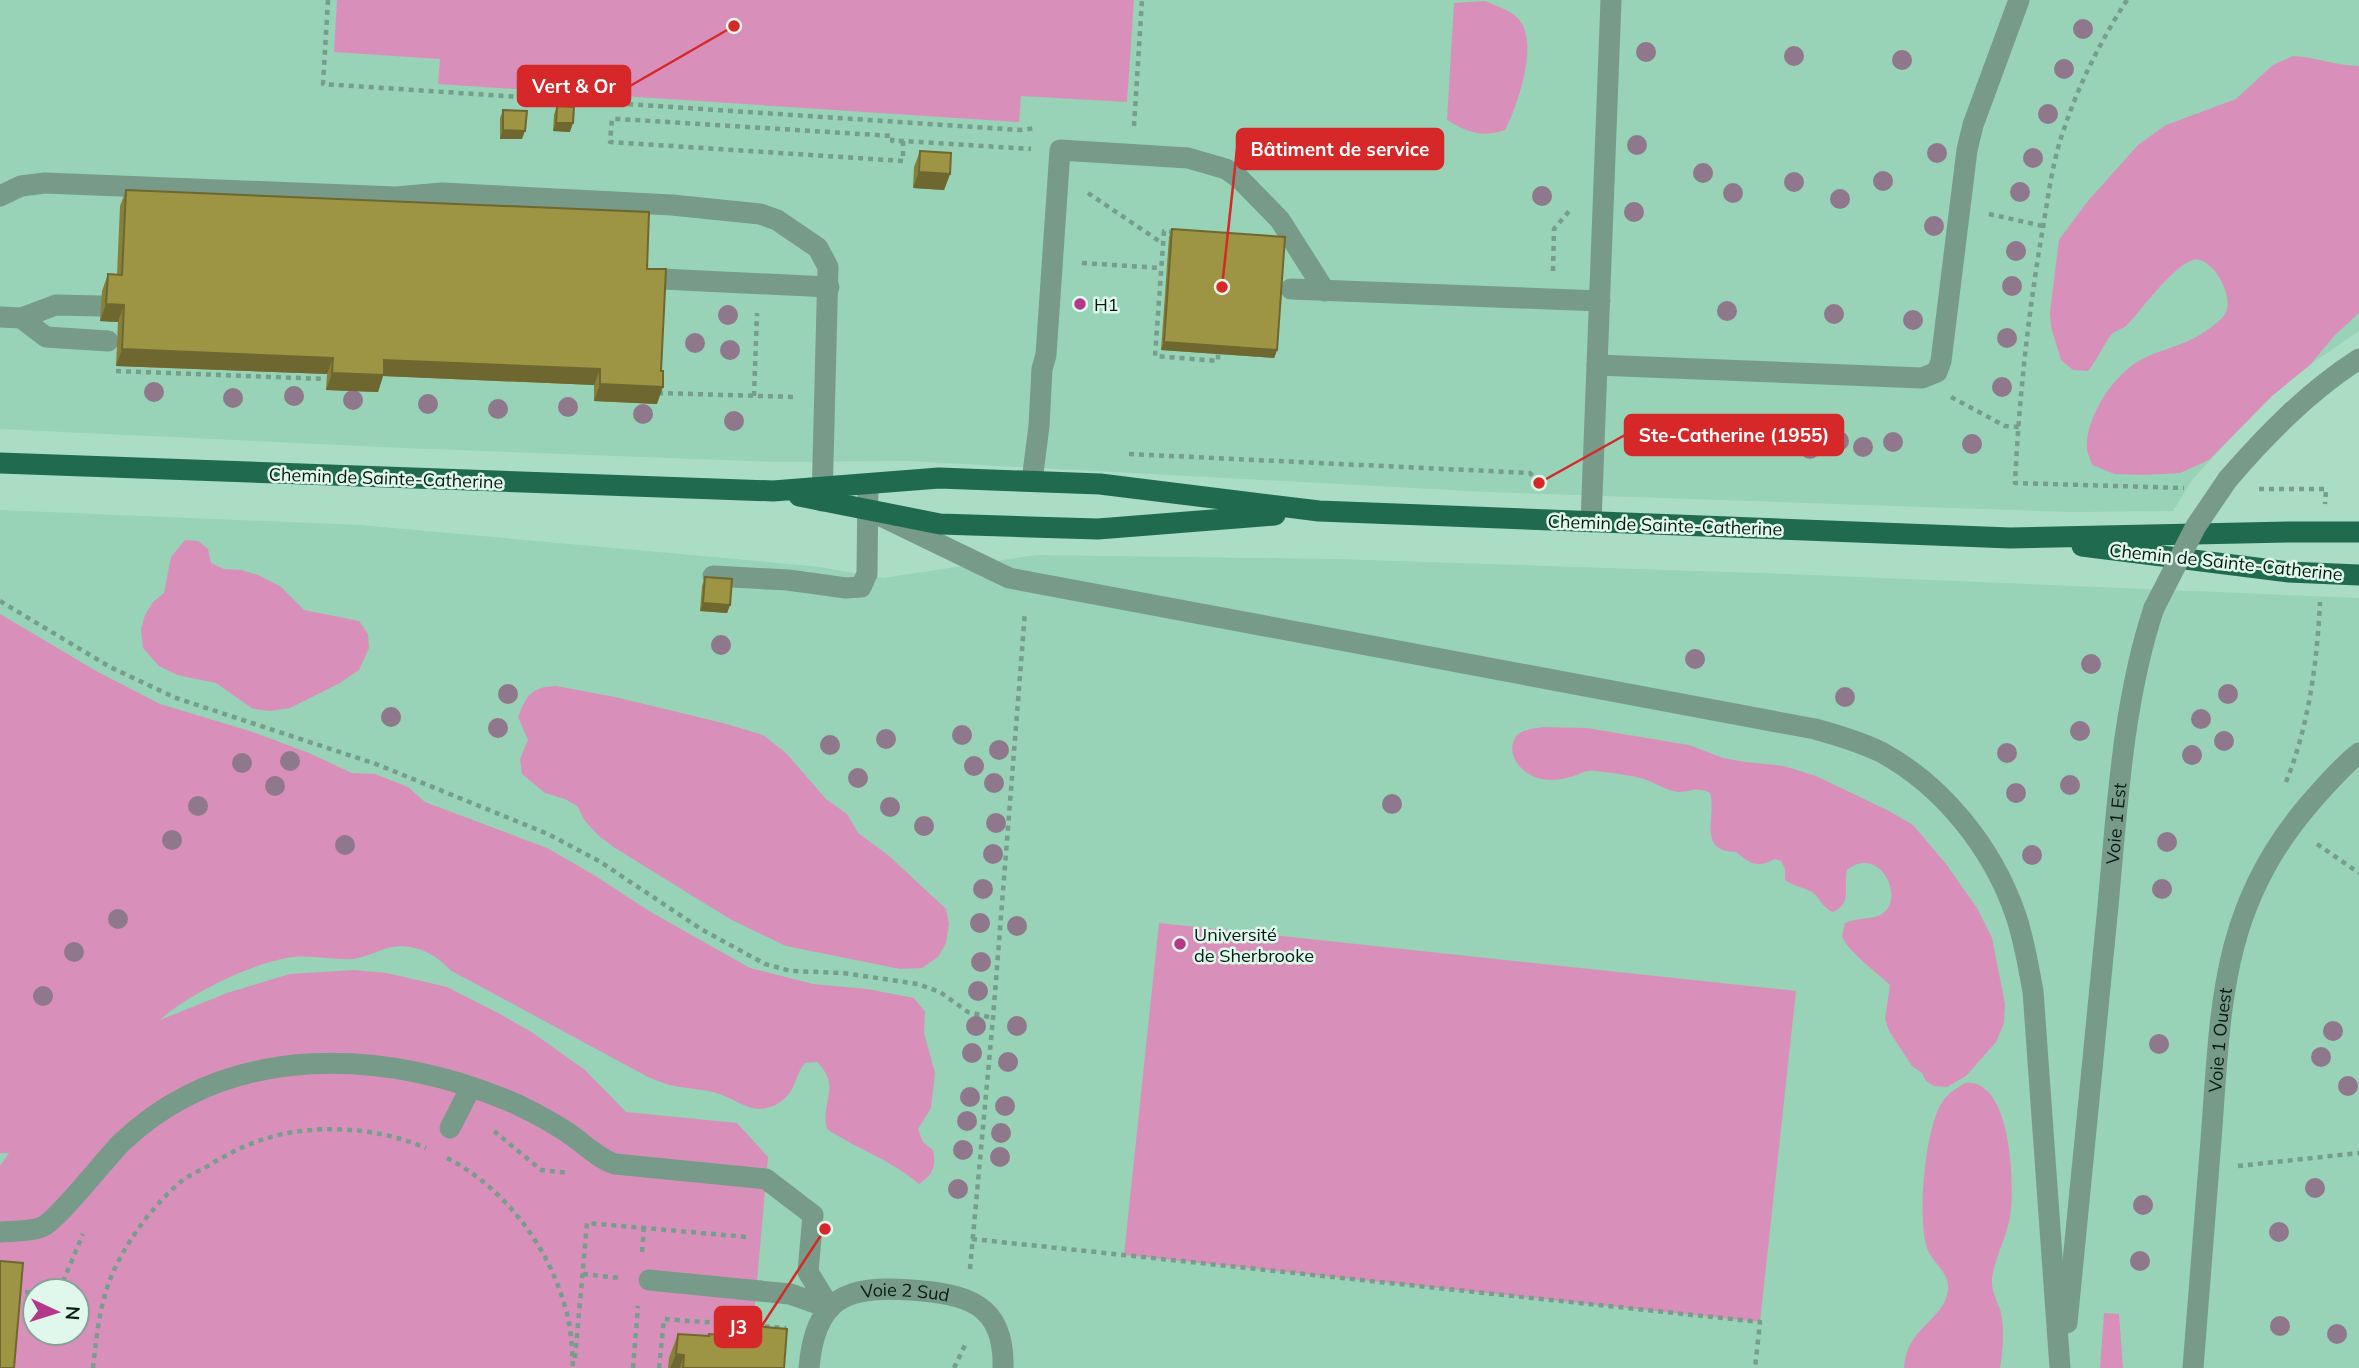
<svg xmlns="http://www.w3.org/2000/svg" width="2359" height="1368" font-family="Mulish,sans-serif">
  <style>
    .built { fill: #98d2b7; fill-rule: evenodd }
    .green { fill: #d890bb; fill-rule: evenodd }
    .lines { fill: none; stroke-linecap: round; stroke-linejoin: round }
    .path { stroke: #769e8b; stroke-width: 4.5; stroke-dasharray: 5 5; stroke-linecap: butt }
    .minor { stroke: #779a89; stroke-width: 21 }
    .major { stroke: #206b4f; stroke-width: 21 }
    .minor-bridge { stroke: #779a89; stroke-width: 21 }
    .tree { fill: #90788c }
    .wall { fill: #87803a }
    .shaded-wall { fill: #6e6830 }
    .building { fill: #9d9544; stroke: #6e6830; stroke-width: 2 }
    .poi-dot { fill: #b4398b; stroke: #dff8eb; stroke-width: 2.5 }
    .labels { text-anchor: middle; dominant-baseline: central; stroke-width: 5; stroke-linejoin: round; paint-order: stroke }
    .poi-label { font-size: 18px; fill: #081b13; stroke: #dff8eb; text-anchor: start }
    .street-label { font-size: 18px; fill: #081b13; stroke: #dff8eb }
    .leader { fill: none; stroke: #d62828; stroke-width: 2.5 }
    .callout-dot { fill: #d62828; stroke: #dff8eb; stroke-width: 2.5 }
    .callout { fill: #d62828; stroke: #d62828; stroke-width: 2.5 }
    .callout-label { font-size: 19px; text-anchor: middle; font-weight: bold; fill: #fff }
  </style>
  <rect width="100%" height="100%" fill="#abddc5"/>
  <!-- built -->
  <path class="built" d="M0,0H2359V331L2292,377L2249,418L2192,480L2173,511L2070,512L1488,492L908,461L775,462L404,448L0,429Z
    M0,510L360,525L736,559L820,567L883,578L1036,555L1337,559L1787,574L2359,598V1368H0ZM35,1291H77V1333H35Z"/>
  <!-- green -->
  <path class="green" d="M337,0H1134L1127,102L1021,96L1019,122L438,84L440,59L334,52Z
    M1485,1C1498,7 1515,11 1522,24C1537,49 1517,107 1505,130C1482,138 1467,132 1447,120L1454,3Z
    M2293,56C2316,57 2336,66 2359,66V313L2335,335L2310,365L2272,396L2209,460L2180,473L2143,475L2115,474L2092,465C2091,460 2088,455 2087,450C2084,420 2113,375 2139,361C2157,350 2180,347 2198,336C2207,330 2221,322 2226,312C2234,296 2212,255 2193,260C2173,266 2143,308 2128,324C2124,329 2115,330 2111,335C2103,346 2097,360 2088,371L2073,370L2061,360L2051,327L2050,312L2059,240L2087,202L2138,145L2166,125L2236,99L2273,65Z
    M185,540L198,541L208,549L211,563L224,569L242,570L258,575L280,586L304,610L359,621L368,634L369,648L359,670L340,683L290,708L270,711L253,709L216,683L177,675L159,666L143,648L141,629L145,615L153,602L164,593L171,557Z
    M0,614L98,672L160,704L253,732L309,753L352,773L375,774L408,787L425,802L547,848L594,875L649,911L750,968L813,984L867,989L914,998L925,1012L924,1033L935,1073L931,1108L918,1129L923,1142L933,1150C936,1166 934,1174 919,1184C891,1160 857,1149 827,1129C820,1102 842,1087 817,1062L805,1063C796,1073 796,1087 787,1096C780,1104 769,1109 758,1109C745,1108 734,1099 722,1095C707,1089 690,1089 674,1086C665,1084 656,1080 648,1077L450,970C435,953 412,942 388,948C377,951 364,958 353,959C333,960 312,955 294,957C258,960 186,995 160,1020L227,993L290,974L354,970L387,973L447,987L500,1014L533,1033L585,1070L626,1112L737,1123L768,1157L751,1350L777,1368H0V1166L9,1153H0ZM35,1291H77V1333H35Z
    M556,686L615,697L723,723L763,735L786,753L826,799L847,814L858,833L888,855L946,909L949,924L946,943L938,957L922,968L900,969L786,946L730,919L615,848L599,836L585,821L577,806L565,799L545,793L522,774L520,759L528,740L518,717C527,695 531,687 556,686Z
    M1543,727L1587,728L1689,745L1723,758L1745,762L1784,766L1816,776L1889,811L1913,825L1946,864L1977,908L1992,938L2005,1004L2004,1023L1996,1042L1966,1076L1947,1087L1934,1086L1926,1081L1922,1073L1912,1066L1889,1031L1885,1019L1890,985C1876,972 1850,953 1842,937L1845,923C1858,917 1873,920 1882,914C1906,899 1880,844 1847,870C1843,887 1853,903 1833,912C1821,907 1821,898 1812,892C1805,888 1793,886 1785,880V869L1781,861L1775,859C1756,869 1750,863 1736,852C1696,851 1717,816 1710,793C1694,786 1694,792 1679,792C1666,791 1656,783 1644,779C1629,775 1612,773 1596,771C1587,769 1579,775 1570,777C1551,783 1530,781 1517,763C1512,755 1510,748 1515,738C1520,729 1534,729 1543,727Z
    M1159,923L1796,991L1760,1322L1124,1255Z
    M1965,1083C2012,1078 2015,1186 2010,1217C2006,1238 1995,1258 1992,1278C1991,1290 1996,1299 2000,1309C2005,1327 2003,1350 2000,1368H1904C1906,1327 1944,1321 1948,1290C1950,1272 1932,1263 1927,1248C1917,1219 1925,1130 1941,1104C1947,1094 1955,1089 1965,1083Z
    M2104,1313L2119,1314L2123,1368H2100Z"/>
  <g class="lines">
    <!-- path -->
    <path class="path" d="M328,0L323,84L1020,130L1037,128
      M2127,0C2101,40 2079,84 2064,129C2052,162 2048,199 2042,233C2028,316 2019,399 2015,483L2184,488
      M1134,126L1142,0
      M903,141V161L610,142L612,119H619L893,136L892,141H903L1031,149
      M1088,193L1162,243
      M1989,214L2043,226
      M1174,232L1164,231L1155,356L1218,361V354
      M1082,263L1161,268
      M1553,271L1554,229L1571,209
      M116,371L326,379
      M658,393L796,397
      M754,396L757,313
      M1951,397L2005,426L2019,427
      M1129,454L1530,473L1539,483
      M2259,489H2326L2325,504
      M0,601L110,667L176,698L376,764L548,834L599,861L701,929L765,964L791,971L843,973L918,984L940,992L968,1012L993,1018
      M2286,782C2309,725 2317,663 2320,602
      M2317,844L2359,873
      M494,1131L541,1170L569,1173
      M447,1158C503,1187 546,1243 564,1303C571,1324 572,1346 573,1368
      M2238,1166L2359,1153
      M972,1239L1760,1322L1755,1368
      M642,1252L644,1228
      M970,1269L993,1018L1025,612
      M583,1274L620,1278
      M15,1291L35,1293
      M59,1291L83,1234
      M575,1358L587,1223L747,1237
      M93,1368C97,1332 100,1297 117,1264C132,1234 156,1202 183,1180C191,1174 202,1170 211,1164C228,1154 245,1145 264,1139C314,1123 378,1127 426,1148
      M633,1368L638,1306
      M659,1368L664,1319L786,1328
      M954,1368L967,1341"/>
    <!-- minor -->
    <g class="minor">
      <path d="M0,196L21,186L45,183L396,197L442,193L672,205L760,214L777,220L818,248L828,267L822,501"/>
      <path d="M641,278L829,287"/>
      <path d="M1291,289L1600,301"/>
      <path d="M0,317L21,318L46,337L108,341"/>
      <path d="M21,318L56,305L101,306"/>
      <path d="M1597,365L1922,378L1937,372L1941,361L1967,150L1973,125L2019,0"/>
      <path d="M2228,479C2267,434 2309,391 2359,359"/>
      <path d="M1032,481L1039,426L1042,369L1046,355L1060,150L1188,158L1226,169L1240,179L1280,220L1325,291"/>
      <path d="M879,515L1009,578L1815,729C1837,735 1860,742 1881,752C1942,785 1992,847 2015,913C2024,938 2028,965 2033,991L2060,1368"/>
      <path d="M1591,522L1611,0"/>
      <path d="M713,576L788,580L846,588L861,587L867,574L868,484"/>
      <path d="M450,1128L471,1087"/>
      <path d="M0,1232C14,1231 29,1232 42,1227C58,1220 105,1159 122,1142C230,1040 388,1048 516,1104C533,1112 551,1122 567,1132C583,1143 597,1158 615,1164L766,1179L813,1215L808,1272L830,1308"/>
      <path d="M649,1280L790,1294L830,1308"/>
      <path id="s1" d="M2067,1323C2080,1184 2094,1045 2108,906C2117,808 2123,700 2154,608"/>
      <path id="s2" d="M809,1368C815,1298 846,1285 911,1290C966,1294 1005,1303 1003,1368"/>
      <path id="s3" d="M2193,1368C2199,1292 2205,1216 2211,1140C2221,1010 2219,907 2311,802C2326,785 2341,767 2359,753"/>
    </g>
    <!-- major -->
    <path class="major" d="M0,463L773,491L939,478L1100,484L1319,511L2010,538L2288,532H2359
      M799,496L940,524L1030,527L1098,529L1275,515
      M2082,546L2289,572L2359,575"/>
    <!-- minor-bridge -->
    <path class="minor-bridge" d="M2154,608L2196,526L2228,479"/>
  </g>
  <!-- trees -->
  <g class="tree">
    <circle cx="2083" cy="29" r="10"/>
    <circle cx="1646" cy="52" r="10"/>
    <circle cx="1794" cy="56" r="10"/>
    <circle cx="1902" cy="60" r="10"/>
    <circle cx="2064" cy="69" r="10"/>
    <circle cx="2048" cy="114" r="10"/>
    <circle cx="1637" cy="145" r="10"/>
    <circle cx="1937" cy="153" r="10"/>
    <circle cx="2033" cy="158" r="10"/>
    <circle cx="1703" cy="173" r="10"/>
    <circle cx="1883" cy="181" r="10"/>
    <circle cx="1794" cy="182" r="10"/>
    <circle cx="2020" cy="192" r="10"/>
    <circle cx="1733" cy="193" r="10"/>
    <circle cx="1542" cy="196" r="10"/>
    <circle cx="1840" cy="199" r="10"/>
    <circle cx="1634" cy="212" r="10"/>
    <circle cx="1934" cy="226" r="10"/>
    <circle cx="2016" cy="251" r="10"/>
    <circle cx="2012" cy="286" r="10"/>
    <circle cx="1727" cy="311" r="10"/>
    <circle cx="1834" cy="314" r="10"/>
    <circle cx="728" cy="315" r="10"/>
    <circle cx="1913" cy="320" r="10"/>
    <circle cx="2007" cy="338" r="10"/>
    <circle cx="695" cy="343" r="10"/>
    <circle cx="730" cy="350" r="10"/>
    <circle cx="2002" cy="387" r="10"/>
    <circle cx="154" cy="392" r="10"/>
    <circle cx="294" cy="396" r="10"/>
    <circle cx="233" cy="398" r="10"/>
    <circle cx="353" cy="400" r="10"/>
    <circle cx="428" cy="404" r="10"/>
    <circle cx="568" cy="407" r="10"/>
    <circle cx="498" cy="409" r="10"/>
    <circle cx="643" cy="414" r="10"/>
    <circle cx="734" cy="421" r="10"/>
    <circle cx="1839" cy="441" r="10"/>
    <circle cx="1893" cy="442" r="10"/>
    <circle cx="1972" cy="444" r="10"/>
    <circle cx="1863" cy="447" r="10"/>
    <circle cx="1810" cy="449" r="10"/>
    <circle cx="721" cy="645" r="10"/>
    <circle cx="1695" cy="659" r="10"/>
    <circle cx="2091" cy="664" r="10"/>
    <circle cx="508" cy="694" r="10"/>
    <circle cx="2228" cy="694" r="10"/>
    <circle cx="1845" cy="697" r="10"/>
    <circle cx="391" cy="717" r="10"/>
    <circle cx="2201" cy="719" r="10"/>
    <circle cx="498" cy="728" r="10"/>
    <circle cx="2080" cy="731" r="10"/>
    <circle cx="962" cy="735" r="10"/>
    <circle cx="886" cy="739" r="10"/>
    <circle cx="2224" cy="741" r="10"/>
    <circle cx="830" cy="745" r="10"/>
    <circle cx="999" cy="750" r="10"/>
    <circle cx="2007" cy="753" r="10"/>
    <circle cx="2192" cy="755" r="10"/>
    <circle cx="290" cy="761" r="10"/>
    <circle cx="242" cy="763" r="10"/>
    <circle cx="974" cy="766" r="10"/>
    <circle cx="858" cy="778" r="10"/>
    <circle cx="994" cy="783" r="10"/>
    <circle cx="2070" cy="785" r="10"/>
    <circle cx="275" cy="786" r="10"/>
    <circle cx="2016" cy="793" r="10"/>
    <circle cx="1392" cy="804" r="10"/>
    <circle cx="198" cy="806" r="10"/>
    <circle cx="890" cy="807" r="10"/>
    <circle cx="996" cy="823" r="10"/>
    <circle cx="924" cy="826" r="10"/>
    <circle cx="172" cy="840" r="10"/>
    <circle cx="2167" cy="842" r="10"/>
    <circle cx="345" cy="845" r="10"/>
    <circle cx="993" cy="854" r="10"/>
    <circle cx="2032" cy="855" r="10"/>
    <circle cx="983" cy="889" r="10"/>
    <circle cx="2162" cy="889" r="10"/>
    <circle cx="118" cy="919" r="10"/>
    <circle cx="980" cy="923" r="10"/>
    <circle cx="1017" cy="926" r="10"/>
    <circle cx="74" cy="952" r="10"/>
    <circle cx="981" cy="962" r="10"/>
    <circle cx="978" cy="991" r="10"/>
    <circle cx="43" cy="996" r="10"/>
    <circle cx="976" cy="1026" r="10"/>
    <circle cx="1017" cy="1026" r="10"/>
    <circle cx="2333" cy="1031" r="10"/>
    <circle cx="2159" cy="1044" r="10"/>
    <circle cx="972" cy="1053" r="10"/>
    <circle cx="2321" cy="1057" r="10"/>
    <circle cx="1008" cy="1062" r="10"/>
    <circle cx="2348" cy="1086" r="10"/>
    <circle cx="970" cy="1097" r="10"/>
    <circle cx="1005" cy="1106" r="10"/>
    <circle cx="967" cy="1121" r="10"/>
    <circle cx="1001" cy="1133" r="10"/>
    <circle cx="963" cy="1150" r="10"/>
    <circle cx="1000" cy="1157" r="10"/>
    <circle cx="2315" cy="1188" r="10"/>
    <circle cx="958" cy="1189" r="10"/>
    <circle cx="2143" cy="1205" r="10"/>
    <circle cx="2279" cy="1232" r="10"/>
    <circle cx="2140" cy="1261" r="10"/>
    <circle cx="2280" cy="1326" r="10"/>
    <circle cx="2337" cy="1334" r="10"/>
  </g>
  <!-- wall -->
  <path class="wall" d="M557,106L570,132L553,131L554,115Z
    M503,110L522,139H500V118Z
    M920,151L950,174L944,190L913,188L914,167Z
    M126,190L647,269L657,404L594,401V385L383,376L378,392L326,390L327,374L116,366L118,322L100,321L102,291L108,274L117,275L120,206Z
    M1172,229L1277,350L1274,358L1161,350L1169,237Z
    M705,577L730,605L727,613L700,611L702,586Z
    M755,1326L784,1368H668L669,1358L678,1334L708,1336L709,1334L751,1338Z"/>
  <!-- shaded-wall -->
  <path class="shaded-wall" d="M556,123H573L570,132L553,131Z
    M503,130L525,131L522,139H500Z
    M919,172L950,174L944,190L913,188Z
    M106,304L124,305L118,322L100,321Z
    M1164,342L1277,350L1274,358L1161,350Z
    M122,349L333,358L327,374L116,366Z
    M384,360L600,369L594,385L383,376L378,392L326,390L332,373Z
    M600,384L663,387L657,404L594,401Z
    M703,603L730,605L727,613L700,611Z
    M676,1354L684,1355L680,1368H670Z"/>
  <!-- building -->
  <path class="building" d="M557,106L574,107L573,123H556Z
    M503,110L527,111L525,131L503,130Z
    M920,151L951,153L950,174L919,172Z
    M126,190L649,212L647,269H666L661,371H663V387L600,384V369L384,360V375L332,373L333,358L122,349L124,305L106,304L108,274L122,275Z
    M1172,229L1285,237L1277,350L1164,342Z
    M705,577L732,579L730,605L703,603Z
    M0,1261L23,1263L14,1368H0Z
    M755,1326L787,1329L784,1368H683L684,1355L676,1354L678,1334L709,1336V1334L754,1338Z"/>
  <!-- markers -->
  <g class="poi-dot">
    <circle cx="1080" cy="304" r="7"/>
    <circle cx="1180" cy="944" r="7"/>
  </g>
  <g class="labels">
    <!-- poi labels -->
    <g class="poi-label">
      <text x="1094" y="304">H1</text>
      <text x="1194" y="934">Université<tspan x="1194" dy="21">de Sherbrooke</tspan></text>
    </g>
    <!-- street labels -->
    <g class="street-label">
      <text transform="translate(386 478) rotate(2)">Chemin de Sainte-Catherine</text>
      <text transform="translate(1665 525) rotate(2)">Chemin de Sainte-Catherine</text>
      <text transform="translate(2226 562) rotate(6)">Chemin de Sainte-Catherine</text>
      <text stroke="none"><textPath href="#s1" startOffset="502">Voie 1 Est</textPath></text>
      <text stroke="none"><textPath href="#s3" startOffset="329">Voie 1 Ouest</textPath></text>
      <text stroke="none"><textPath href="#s2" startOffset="145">Voie 2 Sud</textPath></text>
    </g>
  </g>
  <!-- callouts -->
  <path class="leader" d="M734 26L630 86M1222 287L1237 149M1539 483L1625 435M825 1229L761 1327"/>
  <g class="callout-dot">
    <circle cx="734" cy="26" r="7"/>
    <circle cx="1222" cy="287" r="7"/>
    <circle cx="1539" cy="483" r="7"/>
    <circle cx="825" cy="1229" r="7"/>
  </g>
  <g class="callout">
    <rect x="518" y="66" width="112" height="40" rx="7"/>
    <rect x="1237" y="129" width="206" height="40" rx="7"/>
    <rect x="1625" y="415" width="218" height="40" rx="7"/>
    <rect x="715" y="1307" width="46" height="40" rx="7"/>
  </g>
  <g class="callout-label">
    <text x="574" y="93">Vert &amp; Or</text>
    <text x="1340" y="156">Bâtiment de service</text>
    <text x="1734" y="442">Ste-Catherine (1955)</text>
    <text x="738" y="1334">J3</text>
  </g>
  <!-- north arrow -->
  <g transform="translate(56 1312) rotate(94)"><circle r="33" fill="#dff8eb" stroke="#89a095" stroke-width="2"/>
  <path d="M0-5L12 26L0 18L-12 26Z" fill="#b4398b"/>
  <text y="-10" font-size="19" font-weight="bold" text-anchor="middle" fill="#081b13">N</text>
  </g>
</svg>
